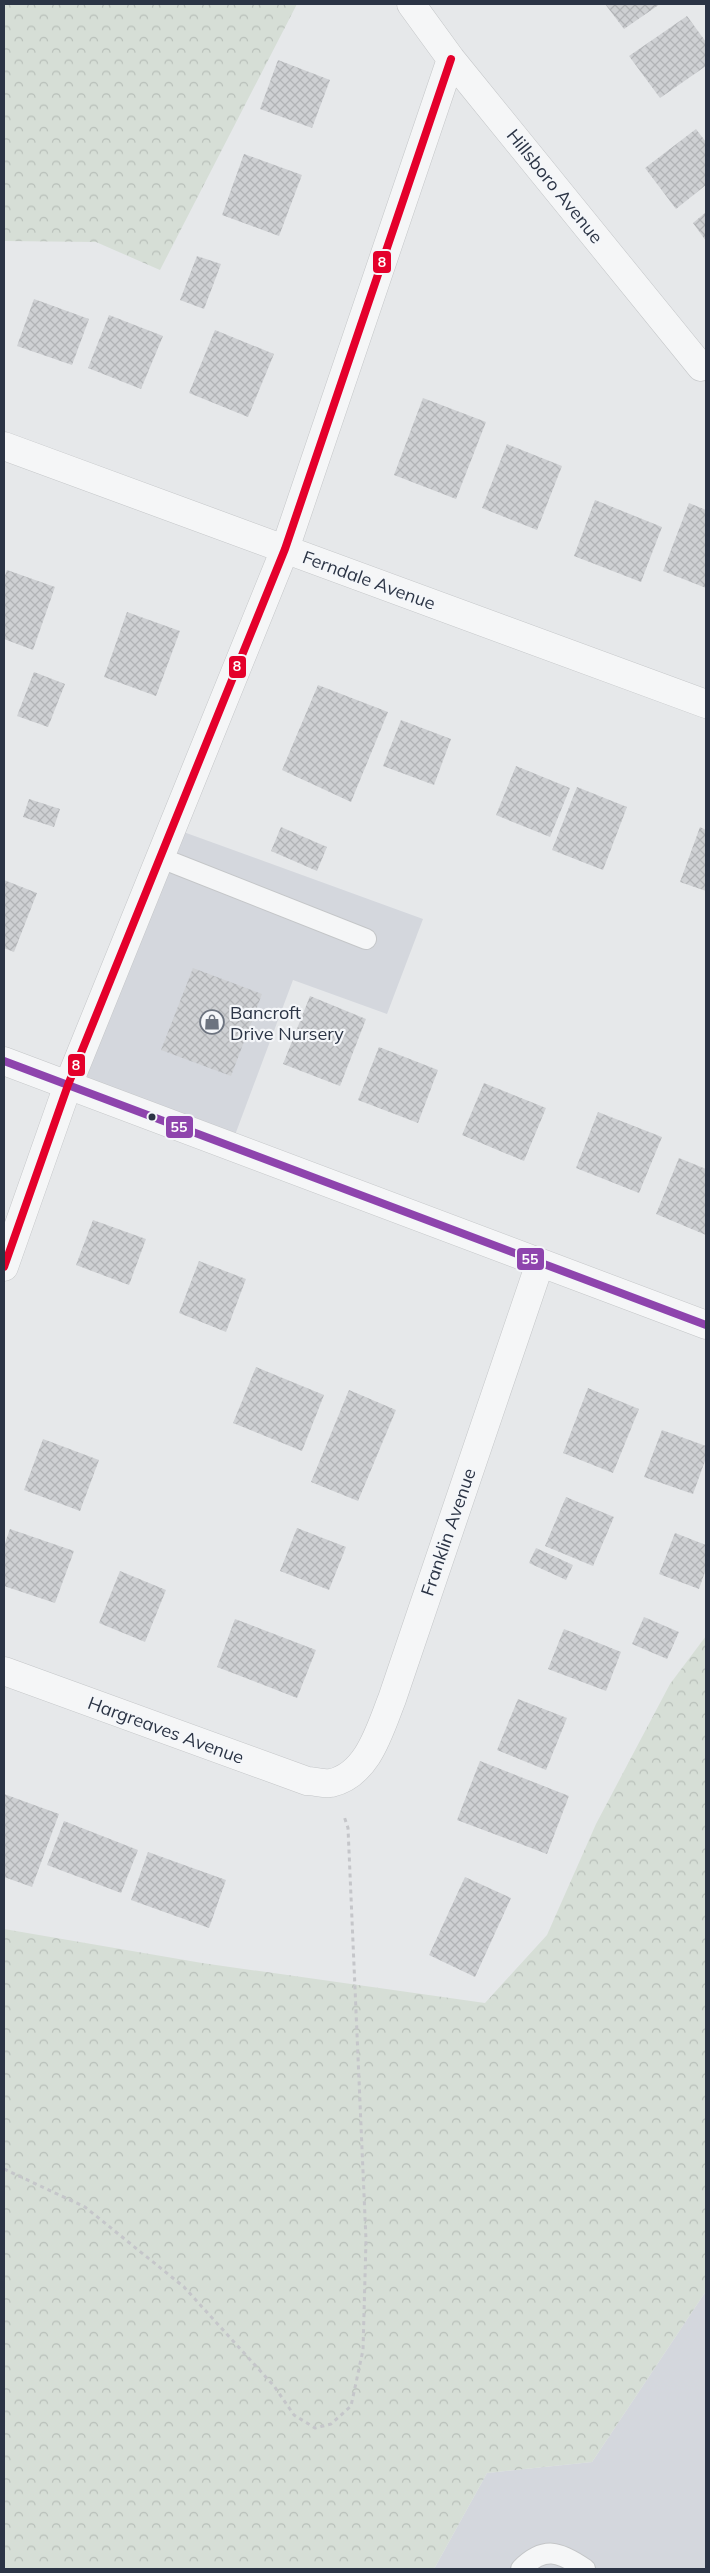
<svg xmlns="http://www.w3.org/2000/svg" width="710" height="2573" font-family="Mulish,sans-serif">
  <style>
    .built { fill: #d4d7dd }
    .forest { fill: url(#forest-crowns) }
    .building { fill: url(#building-cross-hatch) }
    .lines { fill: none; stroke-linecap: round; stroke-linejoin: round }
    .service-casing { stroke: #c4c6c8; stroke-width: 22 }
    .minor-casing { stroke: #c4c6c8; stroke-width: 29 }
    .tertiary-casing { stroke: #c4c6c8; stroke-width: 29 }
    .path { stroke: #c5c6ca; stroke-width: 3; stroke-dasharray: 4 4; stroke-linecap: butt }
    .service { stroke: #f5f6f7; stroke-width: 20 }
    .minor { stroke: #f5f6f7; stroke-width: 28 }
    .tertiary { stroke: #f5f6f7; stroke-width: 28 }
    .bus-1-casing { stroke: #f4f6f9; stroke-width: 11 }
    .bus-2-casing { stroke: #f4f6f9; stroke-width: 11 }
    .bus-1 { stroke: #8e44ad; stroke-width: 8 }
    .bus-2 { stroke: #e4002b; stroke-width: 8 }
    .bus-dot { fill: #2b3445; stroke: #f4f6f9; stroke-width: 2 }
    .labels { text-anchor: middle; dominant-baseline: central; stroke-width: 4.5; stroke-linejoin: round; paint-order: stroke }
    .street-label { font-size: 18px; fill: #2b3445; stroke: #f4f6f9 }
    .poi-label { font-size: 18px; fill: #2b3445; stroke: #f4f6f9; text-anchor: start }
    .line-badge { stroke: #f4f6f9; stroke-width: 2 }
    .badge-label { font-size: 14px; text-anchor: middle; font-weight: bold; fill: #fff }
  </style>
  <defs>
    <pattern id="forest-crowns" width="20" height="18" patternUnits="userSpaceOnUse" patternTransform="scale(1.25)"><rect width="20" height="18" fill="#d6ded6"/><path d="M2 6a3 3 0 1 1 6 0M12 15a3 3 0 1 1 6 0" fill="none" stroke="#b8bfb9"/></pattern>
    <pattern id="building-cross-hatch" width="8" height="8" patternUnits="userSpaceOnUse" patternTransform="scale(1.25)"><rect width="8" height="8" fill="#ced0d3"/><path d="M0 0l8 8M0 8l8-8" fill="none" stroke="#b1b3b6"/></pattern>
  </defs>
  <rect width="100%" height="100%" fill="#e6e8ea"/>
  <!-- built -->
  <path class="built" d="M178,830L423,919L387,1014L293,980L232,1143L76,1083Z
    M706,2291V2569H434L487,2473L592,2462Z"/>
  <!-- forest -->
  <path class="forest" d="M4,4H297L160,270L96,242L4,241Z
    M706,1636V2291L592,2462L487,2473L434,2569H4V1929L202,1963L485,2003L547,1935L596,1824L670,1684Z"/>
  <!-- building -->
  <path class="building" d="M605,4H660L624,29Z
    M687,16L706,42V66L660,98L629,56Z
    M278,60L330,80L312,128L260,109Z
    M696,129L706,142V185L676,209L645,168Z
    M244,154L302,175L279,236L222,215Z
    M706,212V241L693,223Z
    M197,256L221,264L204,309L180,300Z
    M34,299L89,319L72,365L17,346Z
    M109,315L163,336L141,389L88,368Z
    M215,330L274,354L248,417L189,393Z
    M423,398L486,422L456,499L394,475Z
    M507,444L562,466L537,530L482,508Z
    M595,500L662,527L641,582L574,556Z
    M689,503L706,510V588L663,571Z
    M7,570L55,587L33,650L4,639V578Z
    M127,612L180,631L156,696L104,677Z
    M34,672L65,684L48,727L17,716Z
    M318,685L388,712L351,802L282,770Z
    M401,720L451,739L434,785L383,766Z
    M516,766L570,788L550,837L496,815Z
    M577,787L627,807L603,870L552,850Z
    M29,799L60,809L54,827L23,817Z
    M281,827L327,847L317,871L271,851Z
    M700,827L706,830V891L680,882Z
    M4,880L37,893L14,952L4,948Z
    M193,968L262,994L231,1076L161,1050Z
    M310,996L366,1019L340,1086L283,1064Z
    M379,1047L438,1070L418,1123L358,1100Z
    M484,1083L546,1108L524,1161L462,1135Z
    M598,1112L662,1137L639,1193L576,1168Z
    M679,1158L706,1169V1235L656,1214Z
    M93,1220L146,1239L129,1285L76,1265Z
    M199,1261L246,1279L226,1332L179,1313Z
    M256,1367L324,1395L302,1451L233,1423Z
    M588,1388L639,1409L613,1473L563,1453Z
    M349,1390L396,1410L358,1501L311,1482Z
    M662,1430L706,1446V1458L693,1494L644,1477Z
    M43,1439L99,1460L80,1511L24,1490Z
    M566,1497L614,1517L593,1566L545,1546Z
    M297,1528L346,1547L329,1590L280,1571Z
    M10,1529L74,1551L55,1603L4,1586V1546Z
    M675,1533L706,1545V1569L699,1589L659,1574Z
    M536,1548L573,1565L566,1580L529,1563Z
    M120,1571L166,1590L145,1642L99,1623Z
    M644,1617L679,1632L667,1659L632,1644Z
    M235,1619L316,1650L297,1698L217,1667Z
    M564,1629L621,1652L606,1691L548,1669Z
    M518,1699L567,1718L546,1770L497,1750Z
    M480,1761L569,1796L547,1854L457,1820Z
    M4,1794L59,1814L32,1887L4,1877Z
    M64,1821L138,1850L121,1893L47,1865Z
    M148,1852L226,1880L209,1928L131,1900Z
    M465,1877L511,1898L475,1977L429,1955Z"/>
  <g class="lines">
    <!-- service casing -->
    <g class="service-casing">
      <path id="service" d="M161,858L366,939
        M521,2569C544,2546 559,2551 585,2569"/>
    </g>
    <!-- minor casing -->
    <g class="minor-casing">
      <path id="minor" d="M411,4L451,59L701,367
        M4,446L706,704
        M4,1267L68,1085L285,549L451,59
        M4,1671L307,1781C314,1781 324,1784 331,1783C368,1775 380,1729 392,1699L540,1263"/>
    </g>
    <!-- tertiary casing -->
    <g class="tertiary-casing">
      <path id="tertiary" d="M4,1061L706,1325"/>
    </g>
    <!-- path -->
    <path class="path" d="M4,2169L85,2207L184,2287L274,2386L294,2415L315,2428L331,2424L351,2406L363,2350L366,2240L348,1828L344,1816"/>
    <!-- service -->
    <use href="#service" class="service"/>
    <!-- minor -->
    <use href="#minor" class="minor"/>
    <!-- tertiary -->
    <use href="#tertiary" class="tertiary"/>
    <!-- bus-1 casing -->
    <g class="bus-1-casing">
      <path id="bus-1" d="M4,1061L706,1325"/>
    </g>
    <!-- bus-2 casing -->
    <g class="bus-2-casing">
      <path id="bus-2" d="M4,1267L68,1085L285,549L451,59"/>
    </g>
    <!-- bus-1 -->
    <use href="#bus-1" class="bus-1"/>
    <!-- bus-2 -->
    <use href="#bus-2" class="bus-2"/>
  </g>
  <!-- icons -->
  <defs>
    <g id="shop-ring" transform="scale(1.25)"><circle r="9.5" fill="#f4f6f9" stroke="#6c737f" stroke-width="1.5"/><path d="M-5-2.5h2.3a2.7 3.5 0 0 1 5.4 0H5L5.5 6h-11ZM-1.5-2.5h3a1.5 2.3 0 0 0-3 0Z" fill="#6c737f"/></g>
  </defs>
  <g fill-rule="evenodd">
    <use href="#shop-ring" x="212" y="1022"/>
  </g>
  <!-- markers -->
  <circle class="bus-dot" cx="152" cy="1117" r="4.5"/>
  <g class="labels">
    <!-- street labels -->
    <g class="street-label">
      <text transform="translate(555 186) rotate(51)">Hillsboro Avenue</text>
      <text transform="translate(369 580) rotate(20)">Ferndale Avenue</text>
      <text transform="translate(448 1532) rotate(-71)">Franklin Avenue</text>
      <text transform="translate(166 1730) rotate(20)">Hargreaves Avenue</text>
    </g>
    <!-- poi labels -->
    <g class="poi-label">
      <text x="230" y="1012">Bancroft<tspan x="230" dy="21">Drive Nursery</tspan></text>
    </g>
  </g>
  <g class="line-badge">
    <rect x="372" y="250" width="20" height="24" rx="5" fill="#e4002b"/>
    <rect x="228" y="655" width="19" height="24" rx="5" fill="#e4002b"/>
    <rect x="67" y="1053" width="19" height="24" rx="5" fill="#e4002b"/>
    <rect x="165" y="1115" width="29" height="24" rx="5" fill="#8e44ad"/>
    <rect x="516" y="1247" width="29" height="24" rx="5" fill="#8e44ad"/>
  </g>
  <g class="badge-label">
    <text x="382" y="267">8</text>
    <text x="237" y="671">8</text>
    <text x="76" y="1070">8</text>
    <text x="179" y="1132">55</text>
    <text x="530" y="1264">55</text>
  </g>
  <!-- border -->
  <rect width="710" height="2573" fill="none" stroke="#2b3445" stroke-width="10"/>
</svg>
